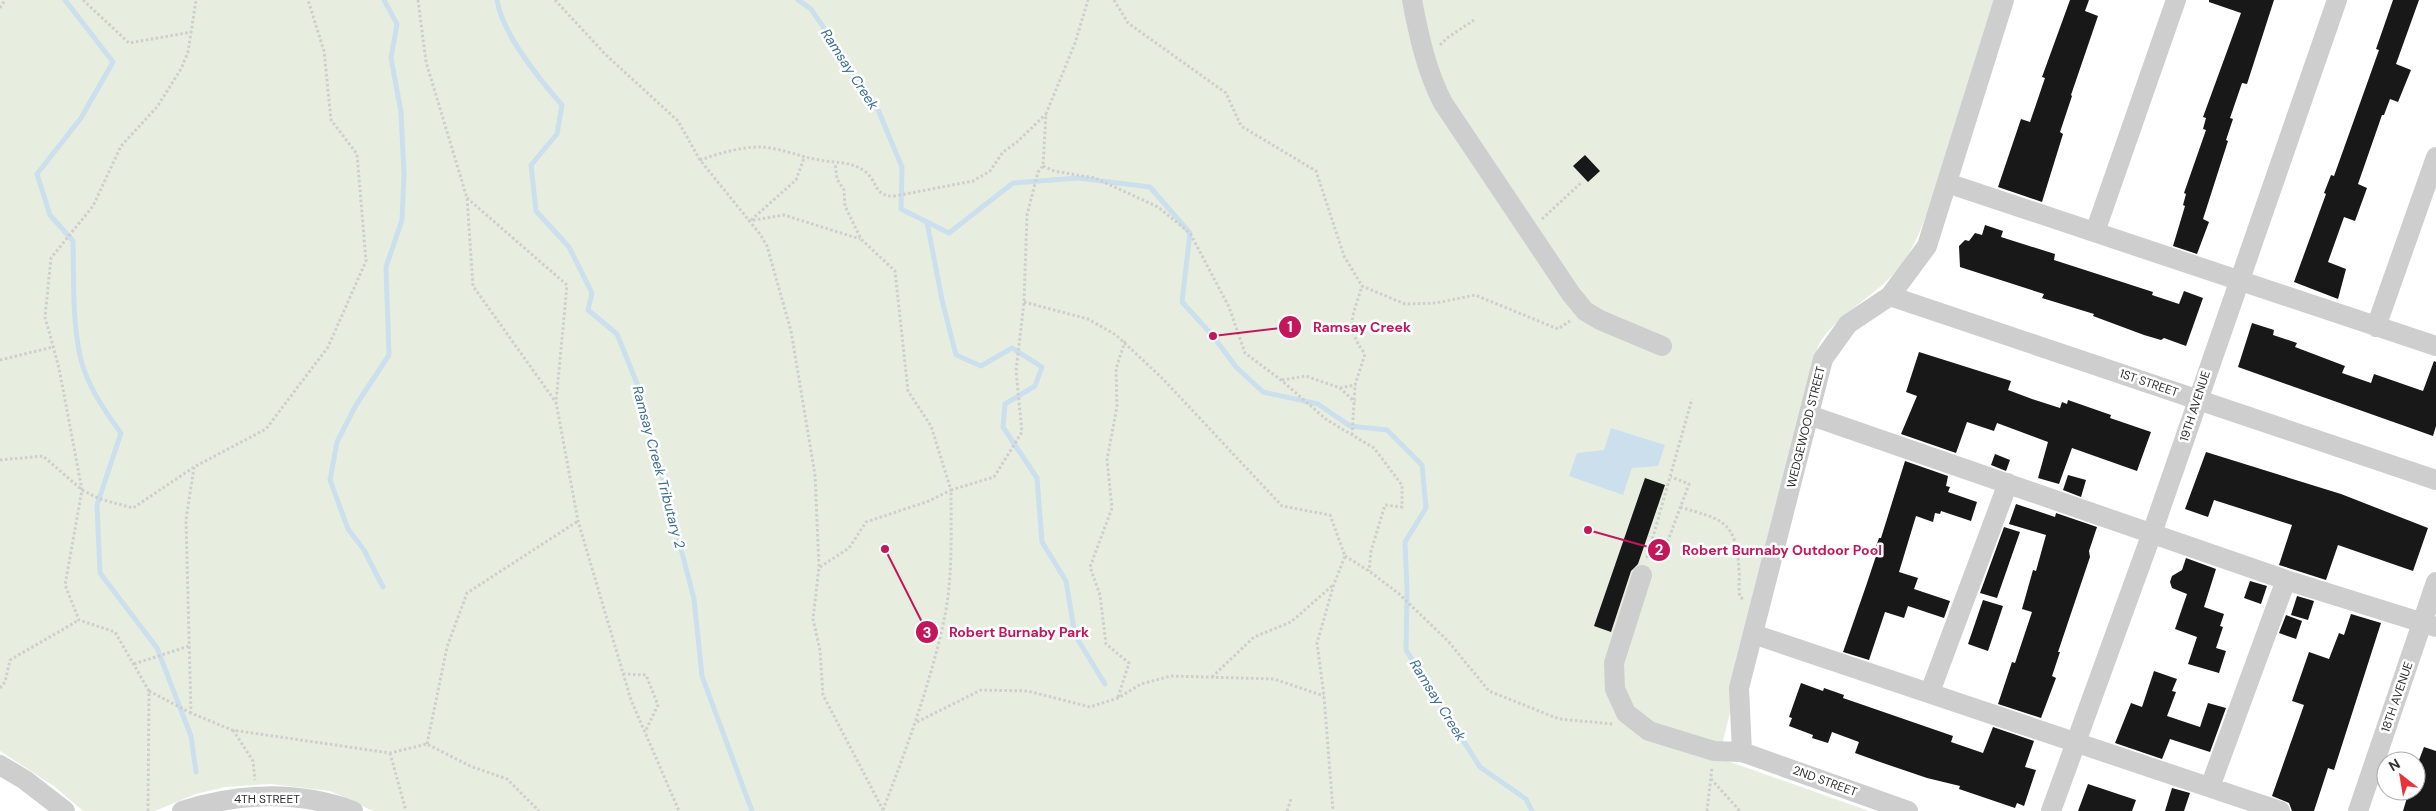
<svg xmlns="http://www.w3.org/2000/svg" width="2436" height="811" font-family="'DM Sans',sans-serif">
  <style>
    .green { fill: #e7eee0 }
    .water { fill: #ccdfed }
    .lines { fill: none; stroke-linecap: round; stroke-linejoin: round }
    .stream { stroke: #ccdfed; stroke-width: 5 }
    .building { fill: #181818 }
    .path { stroke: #cecece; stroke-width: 3; stroke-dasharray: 2.5 2.5; stroke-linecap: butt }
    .minor { stroke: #cecece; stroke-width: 20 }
    .labels { text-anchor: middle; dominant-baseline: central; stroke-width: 5; stroke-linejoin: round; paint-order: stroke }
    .street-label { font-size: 12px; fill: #313131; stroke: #fff }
    .water-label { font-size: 14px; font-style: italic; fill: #3d6f95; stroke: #fff }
    .leader { fill: none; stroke: #c2185b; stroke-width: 2 }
    .callout-dot { fill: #c2185b; stroke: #fff; stroke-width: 2 }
    .mark-label { font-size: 15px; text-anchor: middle; font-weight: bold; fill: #fff }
    .callout-label { font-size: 14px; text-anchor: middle; font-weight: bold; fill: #c2185b; stroke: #fff; stroke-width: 5; stroke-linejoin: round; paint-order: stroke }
  </style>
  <rect width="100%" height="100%" fill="#fff"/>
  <!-- green -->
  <path class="green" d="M0,0H1995C1977,60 1959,122 1938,181C1929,207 1921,235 1906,258C1883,295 1839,309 1818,346L1719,758L1869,811H373L330,791L270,784L225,787L196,794L155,811H83L55,787L0,751Z"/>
  <!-- water -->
  <path class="water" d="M1611,428L1665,445L1658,466L1632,468L1623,495L1569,476L1577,453L1604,450Z"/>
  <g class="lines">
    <!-- stream -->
    <path class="stream" d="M65,0L113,62L81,118L37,174L50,215L73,241C74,280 72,322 81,360C88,387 105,412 121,433L97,505L100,573L157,648L191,736L196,772
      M497,0C502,33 540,80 562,105L557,134L531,165L536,211L569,247L592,293L588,310L617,334L640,391L694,599L702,676L752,811
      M798,0L811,9L876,105L902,167L901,209L949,233L1013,183L1078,178L1150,187L1190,233L1182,302L1213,336L1236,367L1263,392L1318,404L1350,426L1387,430L1422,465L1426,508L1405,542L1407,590L1406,650L1480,767L1526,799L1532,811
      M927,222L942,300L956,355L981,366L1012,348L1042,367L1035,386L1005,404L1003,427L1037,478L1042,542L1066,581L1075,635L1105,684
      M383,587L364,550L348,529L330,480L337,442L356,405L389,355L386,267L402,220L404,174L401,112L391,58L397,24L384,0"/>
  </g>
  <!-- building -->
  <path class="building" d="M2070,0H2089L2085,11L2098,16L2071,95L2072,96L2060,132L2063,134L2042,202L1998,187L2021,119L2030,122L2045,78L2042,77Z
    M2209,0H2274L2247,84L2242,83L2230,118L2233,119L2226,140L2228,141L2203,219L2209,222L2197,254L2173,246L2185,206L2183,205L2186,194L2184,193L2206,130L2203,129L2206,118L2203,117L2241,13L2209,2Z
    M2393,0H2419L2396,64L2411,70L2398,102L2390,99L2384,115H2382L2358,184L2367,188L2355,221L2344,217L2328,262L2346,269L2338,299L2294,282L2326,194L2324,193L2331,175L2334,176L2379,50L2376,49Z
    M1585,155L1600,171L1588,182L1573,166Z
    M1985,225L2003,231L2001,237L2055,254L2054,260L2153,292L2152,295L2179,304L2184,291L2203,298L2186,346L2164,338L2161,340L2144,335L2093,316L2094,314L2042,298L2044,294L1960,267L1959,246L1965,240L1969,241L1975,233L1982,235Z
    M2252,323L2274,330L2273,335L2297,343L2295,347L2345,366L2342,373L2371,383L2374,374L2423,391L2434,361L2436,362V426L2433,436L2238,367Z
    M1919,352L2011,381L2008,390L2032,399L2060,408L2062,402L2067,404L2068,400L2111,415L2110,418L2151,432L2137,471L2072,448L2059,484L2038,478L2048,442L1997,423L1994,431L1967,422L1956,453L1901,434L1917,396L1906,392Z
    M2206,452L2341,494L2428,528L2413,571L2338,545L2326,580L2279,565L2292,525L2214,500L2208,517L2185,509Z
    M1995,454L2010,460L2006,471L1991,465Z
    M1905,461L1948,476L1946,486L1950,487L1948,492L1977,502L1971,521L1941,511L1940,514L1935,513L1933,522L1916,516L1899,572L1918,578L1914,589L1950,601L1944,618L1908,606L1904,618L1885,612L1869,660L1843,652L1866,586L1876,556L1873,555L1879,538H1881Z
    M2068,475L2086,480L2081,497L2063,490Z
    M1645,478L1665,485L1638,564L1631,571L1611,632L1594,626Z
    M2016,504L2055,517L2056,513L2097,527L2089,551L2090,557L2058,652H2060L2052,676L2056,678L2041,718L1998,704L2012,662L2015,663L2032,612L2022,609L2033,570L2036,571L2046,535L2009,524Z
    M2004,527L2020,532L1997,598L1980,593Z
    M2186,558L2216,569L2204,607L2224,614L2220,626L2223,627L2216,648L2226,651L2219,673L2188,664L2197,637L2175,629L2187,594L2172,588L2170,582L2172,576L2182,570Z
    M2250,581L2267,586L2261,604L2244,598Z
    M2297,596L2314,601L2308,620L2291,615Z
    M1983,600L2003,606L1988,651L1968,644Z
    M2351,614L2381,623L2334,770L2328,768L2314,811H2292L2289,803L2272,796L2304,705L2292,701L2309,652L2329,659L2339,633L2344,635Z
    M2286,615L2302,621L2296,639L2279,633Z
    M2154,671L2177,679L2172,691L2176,692L2167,716L2200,727L2208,703L2226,708L2210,752L2170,739L2162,759L2115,743L2131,703L2142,707Z
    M1801,683L1823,691L1824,688L1844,695L1843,698L1953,736L1951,742L1983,753L1993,727L2034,741L2025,767L2036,770L2024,806L2017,803L2015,808L1959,789L1960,786L1927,778L1880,762L1855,753L1859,742L1832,732L1828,743L1812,738L1813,735L1789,726L1792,718L1789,717Z
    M2424,747L2436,751V811H2403L2409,791H2416V768Z
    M2088,784L2136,800L2132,811H2078Z
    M2172,788L2190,793L2184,811H2165Z"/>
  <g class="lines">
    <!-- path -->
    <path class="path" d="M83,0L129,43L192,32
      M418,0L426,62L467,198L473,286L555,401
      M555,0L606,55L678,121L700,160L760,234L767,246L791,331L815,475L819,567L813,619L820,650L823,695L883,810
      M1114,0L1128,23L1226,93L1241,126L1316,171L1344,256L1362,286L1405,304L1436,303L1475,295L1558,329L1570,321
      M0,8L5,0
      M1440,45L1447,38L1474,20
      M700,160C721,153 748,144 771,148C787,151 802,157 819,160C834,163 849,161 863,170C879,180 872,197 895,196L973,181L990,171L1003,152L1017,142L1046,114
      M1043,166L1054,171L1095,178L1158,207L1190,233L1229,307L1245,353L1281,380L1327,420L1374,448L1402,485V507L1385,505L1371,551L1369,571
      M467,198L567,285L556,402L578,521L631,700L679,811
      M1542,219L1582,182
      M751,220L796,180L804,158
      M748,221L784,215L860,239
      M1024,302L1088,319L1116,335L1163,379L1282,506L1330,515L1345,556L1334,584L1317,643L1324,696L1333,811
      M0,360L53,347
      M1282,380L1306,376L1340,388L1355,402
      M1340,388L1355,385L1365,354C1344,326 1353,317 1362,286
      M1352,435L1355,385
      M0,460L43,456L82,490L100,499L133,508L194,467L266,429L328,347L366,261L357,154L331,120L324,51L308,0
      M194,467L186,520L191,713L232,730L390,753L427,744L470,766L507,779L539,811
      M1680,507C1723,520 1736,520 1739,570C1740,579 1738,588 1740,597L1743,599
      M1651,542L1666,546L1689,484L1671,477
      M1345,556L1369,571L1398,593L1448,641L1489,691L1559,719L1613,724
      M1647,558L1692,399
      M820,567L849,548L866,522L929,501L951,490L931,426L908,391L895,271L861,239L845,206L844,190L837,179L835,163
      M134,664L189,646
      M623,674L646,675L658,705L645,732
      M1212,677L1254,637L1291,622L1333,585
      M0,688L5,682L10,660L79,620
      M149,691L191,713
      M1118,697L1129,663L1106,644L1100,595L1090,567L1112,508L1107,460L1117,406L1116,369L1125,341
      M917,722L981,690L1028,691L1090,707L1118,698L1141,684L1171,676L1274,679L1324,696
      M233,730L253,761L255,780
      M427,744L447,647L467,593L578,521
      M390,753L406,811
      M1711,779L1740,811
      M883,810C907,747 930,685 944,620C953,578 951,533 951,490L994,477L1022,432L1016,371L1024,302L1027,215L1038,172L1043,166L1046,114L1075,43L1088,0
      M148,811L149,691L115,632L79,620L65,585L82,490L59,368L45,317L51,258L93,206L121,146L157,107L181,69L188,52L196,0
      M1287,811L1291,799
      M1707,811L1712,767"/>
    <!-- minor -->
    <path class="minor" d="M1412,0C1419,36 1426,70 1443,103L1571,294L1585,311L1600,320L1662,346
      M1947,183L2436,346
      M2095,232L2176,0
      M1890,296L2436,480
      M2376,327L2436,157
      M1809,415L2286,580L2436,627
      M1642,575L1614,663L1615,689L1626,713L1649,731L1714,751L1742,752L1908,811
      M1753,634L2280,811
      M1930,692L2008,483
      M1742,752L1739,688L1823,359L1848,324L1890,296L1927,246L2004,0
      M0,765L25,780L65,811
      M2210,787L2286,580
      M182,811C237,793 297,790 353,811
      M2051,811L2152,533L2337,0
      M2358,811L2436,582"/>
  </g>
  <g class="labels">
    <!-- street labels -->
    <g class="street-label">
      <text transform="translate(2149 383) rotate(19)">1ST STREET</text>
      <text transform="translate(2195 406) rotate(-72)">19TH AVENUE</text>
      <text transform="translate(1806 427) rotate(-76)">WEDGEWOOD STREET</text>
      <text transform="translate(2397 697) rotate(-71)">18TH AVENUE</text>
      <text transform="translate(1825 781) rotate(20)">2ND STREET</text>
      <text x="267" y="799">4TH STREET</text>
    </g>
    <!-- water labels -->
    <g class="water-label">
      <text transform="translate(850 69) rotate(57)">Ramsay Creek</text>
      <text transform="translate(659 467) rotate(75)">Ramsay Creek Tributary 2</text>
      <text transform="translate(1438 700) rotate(58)">Ramsay Creek</text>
    </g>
  </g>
  <!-- callouts -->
  <path class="leader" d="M1213 336L1290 327M1588 530L1659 550M885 549L927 632"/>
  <g class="callout-dot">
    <circle cx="1213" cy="336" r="5"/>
    <circle cx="1588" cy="530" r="5"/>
    <circle cx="885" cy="549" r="5"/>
    <circle cx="1290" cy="327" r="12"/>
    <circle cx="1659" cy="550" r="12"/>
    <circle cx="927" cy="632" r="12"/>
  </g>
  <g class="mark-label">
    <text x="1290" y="332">1</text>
    <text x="1659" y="555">2</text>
    <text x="927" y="638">3</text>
  </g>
  <g class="callout-label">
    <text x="1362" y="332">Ramsay Creek</text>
    <text x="1782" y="555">Robert Burnaby Outdoor Pool</text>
    <text x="1019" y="637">Robert Burnaby Park</text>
  </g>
  <!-- north arrow -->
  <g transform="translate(2401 776) rotate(329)"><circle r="24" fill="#ffffff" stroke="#adadad"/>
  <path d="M0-4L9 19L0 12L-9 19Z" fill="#e7343a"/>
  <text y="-8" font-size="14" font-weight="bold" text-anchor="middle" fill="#313131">N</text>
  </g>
</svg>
